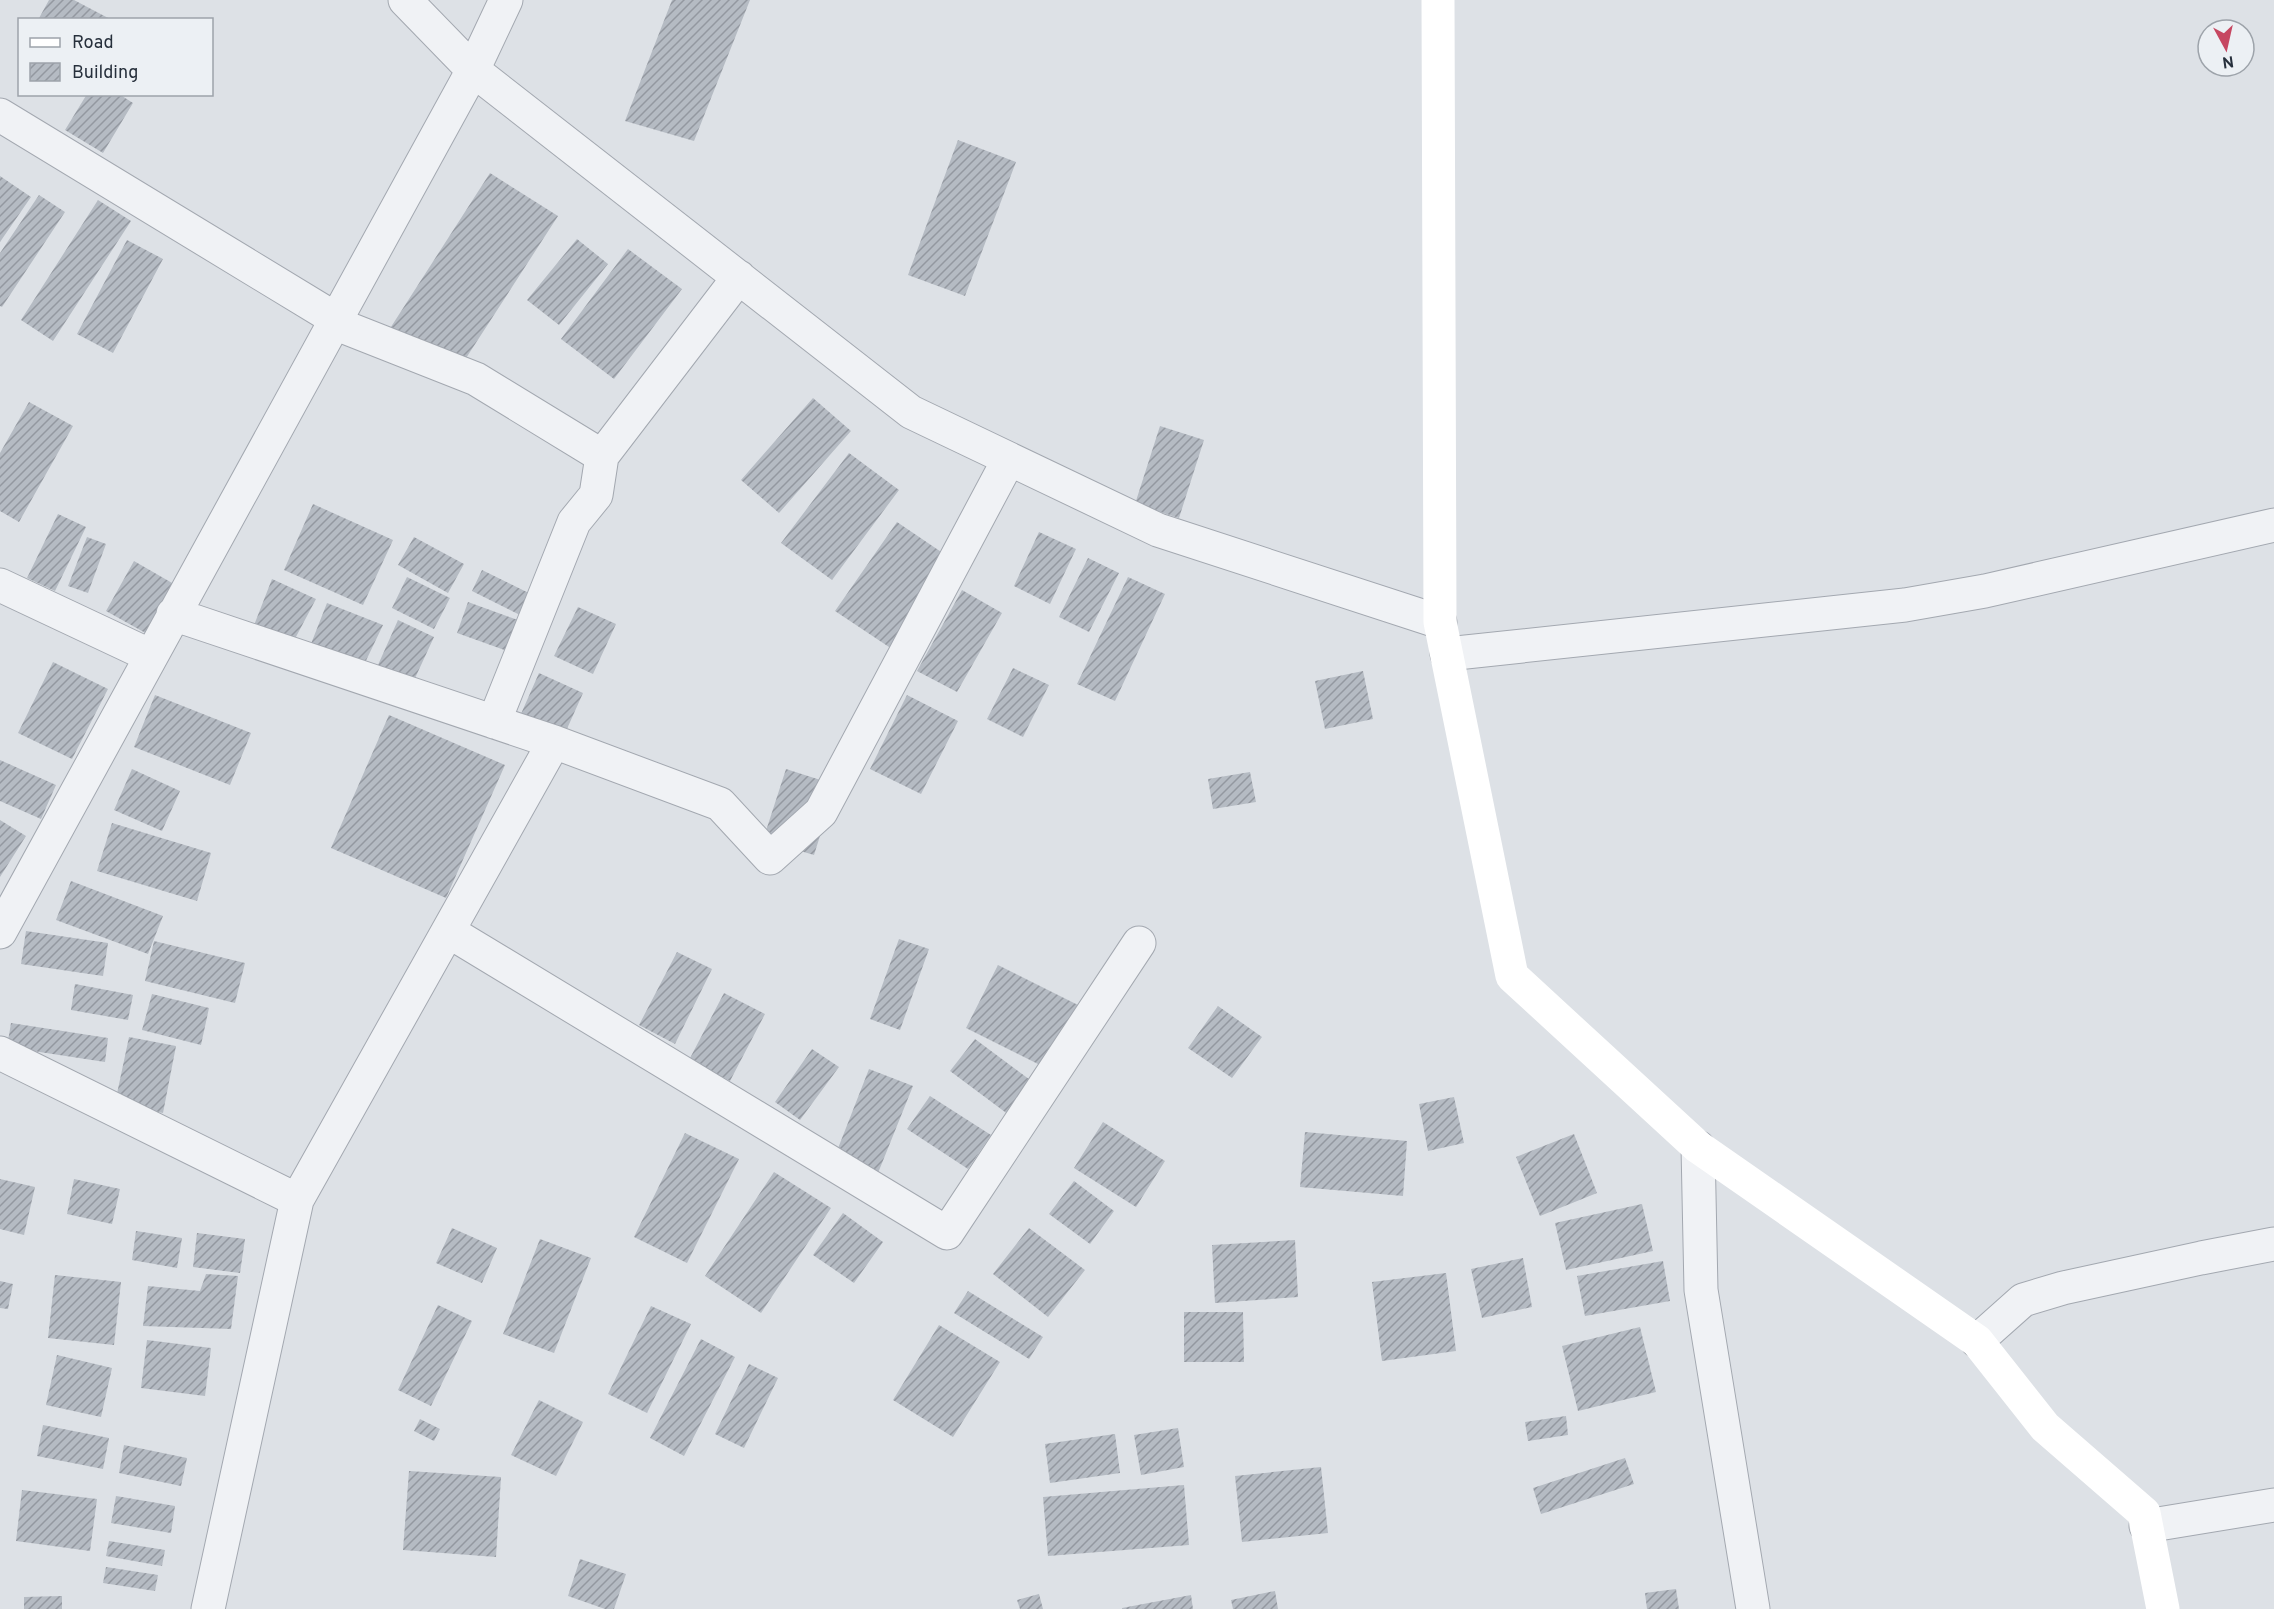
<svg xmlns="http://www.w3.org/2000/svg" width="2274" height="1609" font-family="Overpass,sans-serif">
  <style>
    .building { fill: url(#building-hatch) }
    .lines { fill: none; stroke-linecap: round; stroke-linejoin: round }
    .street-casing { stroke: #a3a8b0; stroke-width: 35 }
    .street { stroke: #f0f2f5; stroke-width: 33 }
    .secondary { stroke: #fff; stroke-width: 33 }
  </style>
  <defs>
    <pattern id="building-hatch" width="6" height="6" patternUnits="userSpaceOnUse" patternTransform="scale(1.5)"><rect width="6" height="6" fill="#b5bbc3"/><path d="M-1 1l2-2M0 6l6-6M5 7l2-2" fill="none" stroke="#9398a0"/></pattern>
  </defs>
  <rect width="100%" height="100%" fill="#dde1e6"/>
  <!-- building -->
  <path class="building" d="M49,0H74L112,20H38Z
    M672,0H750L694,141L625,121Z
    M87,94H119L133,103L103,153L65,130Z
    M958,140L1016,162L965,296L908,275Z
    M490,173L558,216L457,372L389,330Z
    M0,176L31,197L0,242Z
    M39,195L65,212L2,307L0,306V253Z
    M98,200L131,221L53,341L21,320Z
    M577,239L608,264L559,325L527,300Z
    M127,240L163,259L113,353L77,334Z
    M628,249L682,289L614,379L561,339Z
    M813,398L851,431L779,513L741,480Z
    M29,402L73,426L19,522L0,511V453Z
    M1160,426L1204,440L1179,518L1135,504Z
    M849,453L899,490L832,580L781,543Z
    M313,504L393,540L363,605L284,570Z
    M58,514L86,527L55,591L27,578Z
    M897,522L959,564L898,653L835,611Z
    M1039,532L1076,549L1050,604L1014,586Z
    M87,537L106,544L88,593L68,586Z
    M414,537L464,564L448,593L398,565Z
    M1088,558L1119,573L1089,632L1059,617Z
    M134,561L186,591L158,640L106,611Z
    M482,570L543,600L532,621L472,591Z
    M407,577L450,598L434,629L392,608Z
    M1128,577L1165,594L1115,701L1077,684Z
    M272,579L316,599L289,650L251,633Z
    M962,590L1002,613L957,692L917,671Z
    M468,602L529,624L518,655L457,633Z
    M327,603L383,625L362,669L307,654Z
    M578,607L616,624L593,674L554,656Z
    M398,620L434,637L410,689L374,674Z
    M53,662L108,689L72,759L18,733Z
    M1013,668L1049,685L1023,737L987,719Z
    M1363,671L1373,719L1325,729L1315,681Z
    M539,673L583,693L562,740L517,723Z
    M155,695L251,733L230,785L134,747Z
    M907,695L958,721L921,794L870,769Z
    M389,715L505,765L446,898L331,848Z
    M0,760L56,785L41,819L0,801Z
    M132,769L180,791L162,831L114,810Z
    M786,769L836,785L814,855L763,840Z
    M1250,772L1256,802L1213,809L1208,779Z
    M0,820L26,836L0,877Z
    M112,823L211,853L197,901L97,871Z
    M71,881L163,916L148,954L56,920Z
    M26,931L108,943L103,976L21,964Z
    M899,939L929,949L900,1030L870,1019Z
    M154,941L245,963L235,1003L145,981Z
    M677,952L712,969L675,1044L639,1025Z
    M998,965L1078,1005L1046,1068L966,1028Z
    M75,984L133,995L128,1020L71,1010Z
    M724,993L765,1014L730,1081L689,1060Z
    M152,994L209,1008L201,1045L142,1030Z
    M1218,1006L1262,1037L1232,1078L1188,1048Z
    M11,1023L108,1038L105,1062L7,1047Z
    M129,1037L176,1046L163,1113L115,1103Z
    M975,1039L1037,1085L1013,1118L950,1071Z
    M812,1049L839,1067L800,1120L775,1102Z
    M869,1069L913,1086L878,1173L835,1156Z
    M930,1096L991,1135L968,1169L907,1129Z
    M1454,1097L1464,1143L1428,1151L1419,1104Z
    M1103,1122L1165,1161L1136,1207L1074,1168Z
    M1305,1132L1407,1141L1403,1196L1300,1187Z
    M685,1133L739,1159L687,1263L634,1237Z
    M1574,1134L1597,1193L1540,1216L1516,1157Z
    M774,1172L831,1208L761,1313L705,1276Z
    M0,1179L35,1187L24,1235L0,1229Z
    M74,1179L120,1189L112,1224L67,1214Z
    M1074,1181L1114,1211L1090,1244L1049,1214Z
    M1642,1204L1653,1251L1566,1270L1555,1223Z
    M843,1213L883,1242L854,1283L813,1255Z
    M452,1228L497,1248L482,1283L436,1263Z
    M1029,1228L1085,1270L1048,1317L993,1274Z
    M136,1231L182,1238L177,1268L132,1260Z
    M197,1233L245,1239L240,1273L193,1267Z
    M540,1239L591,1258L554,1353L503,1334Z
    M1295,1240L1298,1297L1215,1303L1212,1245Z
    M1523,1258L1532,1307L1482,1318L1471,1269Z
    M1663,1261L1670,1301L1585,1316L1577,1276Z
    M1446,1273L1456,1351L1382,1361L1372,1282Z
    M206,1274L238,1276L231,1329L143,1326L148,1286L200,1291Z
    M55,1275L121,1282L114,1345L48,1338Z
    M0,1281L13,1284L8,1309L0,1308Z
    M968,1291L1043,1337L1029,1359L954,1313Z
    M438,1305L472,1321L431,1406L398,1390Z
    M651,1306L691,1324L647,1413L608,1394Z
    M1184,1312H1243L1244,1362H1184Z
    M939,1325L1000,1362L953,1437L893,1400Z
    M1640,1327L1656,1392L1578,1411L1562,1346Z
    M701,1339L735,1357L684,1456L650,1438Z
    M147,1340L211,1348L205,1396L141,1388Z
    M57,1355L112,1368L101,1417L46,1405Z
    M749,1364L778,1378L744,1448L715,1434Z
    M539,1400L583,1422L556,1476L511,1455Z
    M1566,1416L1568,1435L1528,1441L1525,1422Z
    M420,1419L440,1429L434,1441L414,1431Z
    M43,1425L109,1438L103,1469L37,1456Z
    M1178,1428L1184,1467L1141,1475L1134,1435Z
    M1115,1434L1120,1473L1050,1483L1045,1444Z
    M124,1445L187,1458L181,1486L119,1473Z
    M1625,1458L1634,1484L1541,1514L1533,1488Z
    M1321,1467L1328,1533L1242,1542L1235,1476Z
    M409,1471L501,1477L496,1557L403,1550Z
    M1184,1485L1189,1545L1048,1556L1043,1497Z
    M22,1490L97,1499L90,1551L16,1541Z
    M116,1496L175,1506L171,1533L111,1523Z
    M109,1541L165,1550L162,1566L106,1556Z
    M580,1559L626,1574L614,1609H605L568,1596Z
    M106,1567L158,1575L155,1591L103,1583Z
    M1676,1589L1679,1609H1647L1645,1593Z
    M1275,1591L1278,1609H1233L1231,1600Z
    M1039,1594L1043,1609H1020L1017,1600Z
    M1191,1595L1193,1609H1122V1608Z
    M62,1596V1609H24V1597Z"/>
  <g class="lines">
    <!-- street casing -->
    <g class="street-casing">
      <path id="street" d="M405,0L473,70L911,412L1158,530L1440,622
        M0,115L334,318V323L476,379L602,456
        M0,585L151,656
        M173,614L554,742L720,804L770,858L821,812L1009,459
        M1447,654L1905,605L1985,591L2274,525
        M494,722L574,522L596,495L602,456L739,277
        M448,931L947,1233L1139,943
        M0,932L473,70L506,0
        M0,1053L297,1200
        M1698,1147L1701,1290L1753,1609
        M1977,1341L2023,1300L2063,1288L2201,1258L2274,1244
        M2146,1526L2274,1505
        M208,1609L297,1200L554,742"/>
    </g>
    <!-- street -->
    <use href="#street" class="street"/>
    <!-- secondary -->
    <path class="secondary" d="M1438,0L1440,622L1512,976L1698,1147L1977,1341L2045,1427L2144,1513L2163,1609"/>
  </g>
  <!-- legend -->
  <rect x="18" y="18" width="195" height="78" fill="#ecf0f4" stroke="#9da3aa" stroke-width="1.5"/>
  <rect x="30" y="38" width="30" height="9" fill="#ffffff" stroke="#9da3aa" stroke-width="1.5"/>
  <text x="72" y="48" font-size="18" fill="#27303c">Road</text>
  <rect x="30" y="63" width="30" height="18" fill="url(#building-hatch)" stroke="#9da3aa" stroke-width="1.5"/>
  <text x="72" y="78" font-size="18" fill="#27303c">Building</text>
  <!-- north arrow -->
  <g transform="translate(2226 48) rotate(172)"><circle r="28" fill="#ecf0f4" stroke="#9da3aa" stroke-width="1.5"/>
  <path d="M0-4.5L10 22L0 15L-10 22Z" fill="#c64761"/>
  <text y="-9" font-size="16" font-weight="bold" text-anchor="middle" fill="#27303c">N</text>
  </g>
</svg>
